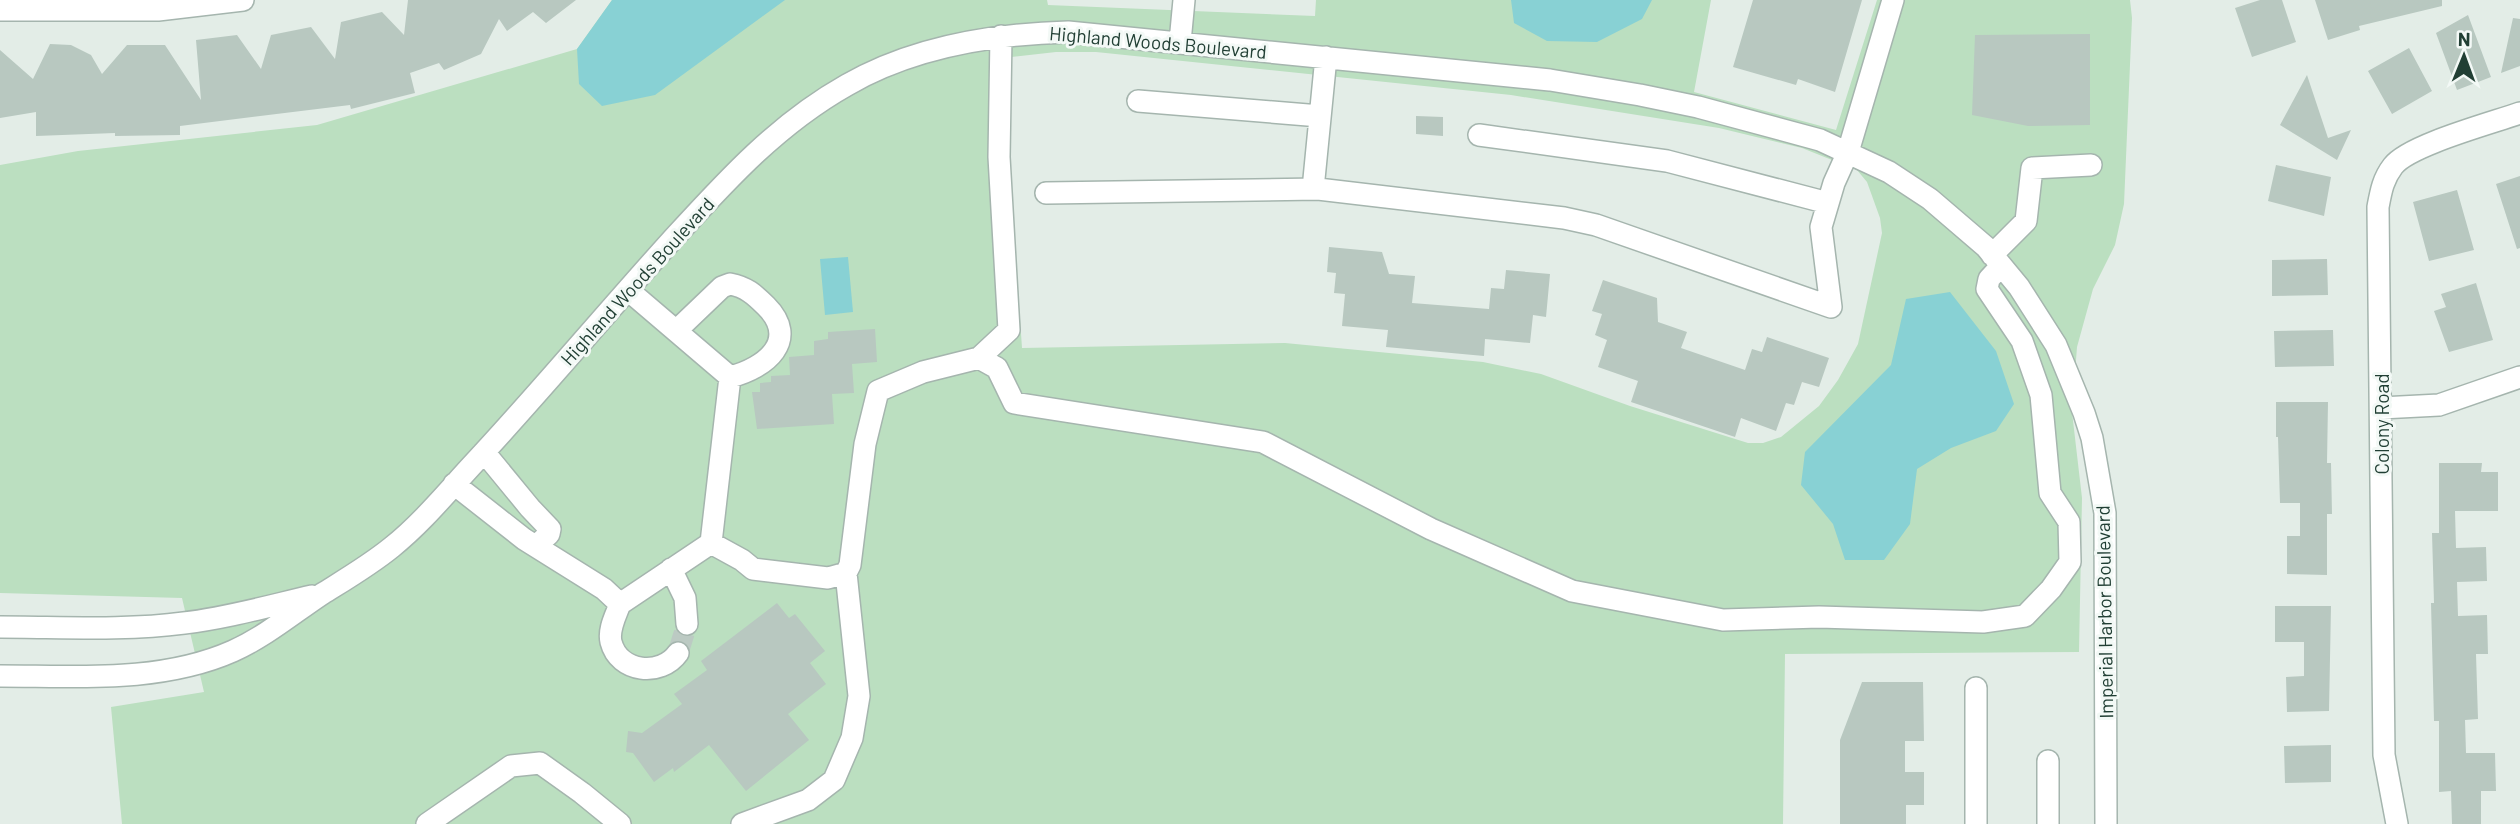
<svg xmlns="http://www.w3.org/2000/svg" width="2520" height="824" font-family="Barlow,sans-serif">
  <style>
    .green { fill: #bbdfc0; fill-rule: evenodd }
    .water { fill: #88d1d4 }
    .building { fill: #b8c8c0 }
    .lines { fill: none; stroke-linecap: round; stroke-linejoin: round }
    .minor-tunnel { stroke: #bccac3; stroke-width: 21; stroke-dasharray: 21 10; stroke-linecap: butt }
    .minor-casing { stroke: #a5b5ae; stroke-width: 24 }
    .minor { stroke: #fff; stroke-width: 21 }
    .labels { text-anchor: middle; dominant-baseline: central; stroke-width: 6; stroke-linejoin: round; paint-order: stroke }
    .street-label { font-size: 19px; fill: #213f34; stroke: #f3f9f6 }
  </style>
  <rect width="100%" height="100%" fill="#e3ede7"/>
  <!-- green -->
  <path class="green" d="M612,0H1047L1048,5L1315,16L1316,0H1711L1694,92L1836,130L1877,0H2130L2132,18L2124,204L2115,245L2093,289L2077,347L2072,412L2082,498L2079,652L1785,654L1783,824H122L111,707L204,692L182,598L0,593V165L78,151L317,125L577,49ZM1056,52H1096L1511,95L1719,128L1802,148L1857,170L1867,182L1880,218L1882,233L1858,344L1838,380L1819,406L1781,437L1763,443H1748L1630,406L1541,374L1483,362L1285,343L1022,348L1002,58Z"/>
  <!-- water -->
  <path class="water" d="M612,0H785L655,95L602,106L579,84L577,49Z
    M1511,0H1652L1642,19L1597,42L1547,41L1514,23Z
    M848,257L853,312L825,315L820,259Z
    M1950,292L1996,351L2014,404L1996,431L1951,448L1917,469L1910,524L1884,560H1845L1833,524L1801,485L1805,452L1891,365L1906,299Z"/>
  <!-- building -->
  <path class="building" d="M408,0H576L546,23L533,12L507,31L499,19L481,54L444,70L439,63L410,73L415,93L351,109L350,105L180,126V135L115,136V133L36,136V112L0,118V50L33,79L50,44L71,45L91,55L102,74L127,45H165L201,100L196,40L237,35L261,69L271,35L311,27L335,59L341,22L382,12L404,35Z
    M1753,0H1862L1835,92L1798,79L1796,85L1733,67Z
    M2260,0H2282L2296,42L2252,57L2235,8Z
    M2315,0H2442V6L2359,26L2360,30L2328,40Z
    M2468,15L2491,77L2457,90L2436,33Z
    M2513,18L2520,19V66L2501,73Z
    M2090,34V125L2028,126L1972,115L1975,35Z
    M2409,48L2432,91L2392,114L2368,71Z
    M2307,75L2328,138L2351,130L2337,160L2280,125Z
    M1416,116L1443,117V136L1416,134Z
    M2276,165L2331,177L2324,216L2268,201Z
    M2520,176V248L2517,249L2496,184Z
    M2457,190L2474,250L2429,261L2413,202Z
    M1329,247L1382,252L1389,274L1415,276L1412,303L1489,309L1491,288L1504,289L1506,270L1550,274L1546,317L1533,315L1530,343L1485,339L1484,356L1386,347L1388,330L1342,326L1345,294L1334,293L1336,273L1327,272Z
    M2327,259L2328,295L2272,296V260Z
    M1603,280L1657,298L1658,322L1687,332L1681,348L1745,370L1752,349L1762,352L1767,337L1829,358L1819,387L1802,382L1794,405L1786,403L1776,431L1741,418L1735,437L1631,402L1638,381L1598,367L1607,340L1595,335L1602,314L1592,311Z
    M2476,283L2493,340L2449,352L2434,311L2446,307L2441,294Z
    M875,329L877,362L852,364L854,393L832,394L834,424L757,429L752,392H760V383L771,382V376L790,375L789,357L814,355V341L828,339V332Z
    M2333,330L2334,366L2275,367L2274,331Z
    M2276,402H2328L2327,463H2331L2332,514H2327V575L2287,574V536H2300V503H2280L2278,437H2276Z
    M2439,463H2482L2481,472H2498V511H2455L2456,548L2486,547L2487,581L2457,582L2458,616L2487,615L2488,654H2476L2478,719L2465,720L2466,753H2495L2496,791H2481V824H2452L2451,791L2439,792V721H2434L2431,603H2434L2432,533H2439Z
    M777,603L789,618L795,614L825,651L810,663L826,684L788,714L809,740L746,791L709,745L674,772L673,768L654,782L633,753L626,752L628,731L642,733L682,704L674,694L707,670L701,661Z
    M2275,606H2331L2329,711L2287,712L2286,677L2304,676V642H2275Z
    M1862,682H1923L1924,741H1905V772H1924V805H1906V824H1840V740Z
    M2331,745V782L2285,783L2284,746Z"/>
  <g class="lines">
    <!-- minor-tunnel -->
    <path class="minor-tunnel" d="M678,653L687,624"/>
    <!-- minor casing -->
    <g class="minor-casing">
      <path id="minor" d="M0,10H158L243,0
        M1180,42L1184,0
        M1138,101L1320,116
        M1479,135L1667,161L1828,203
        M1313,189L1326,57
        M1046,193L1318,189L1564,218L1596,225L1831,307L1821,227L1834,183L1848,152L1893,0
        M1992,255L2026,221L2032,168L2091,165
        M676,331L722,287L730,284C746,287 754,294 766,306C800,340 766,368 730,377
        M979,358L997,368L1014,403L1263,442L1431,529L1572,591L1723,620L1819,617L1983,622L2025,616L2051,589L2070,562L2069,522L2050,493L2041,395L2022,341L1987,289L1989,279L2001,266
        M2381,408L2439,405L2520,377
        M484,452L530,508L550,529L549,534L536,546
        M454,484L524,539L604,589L620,604L711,543L730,377L628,290
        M711,543L742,560L753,569L828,578L846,573L850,565L865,444L878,391L923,372L979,358L1009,330L999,157L1001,36
        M671,569L685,598L687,624
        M620,604C616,615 608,629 611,642C619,673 661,677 678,653
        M0,627C61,627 124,631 184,623C227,618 269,606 312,596
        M0,676C77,676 161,683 233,651C266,636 292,614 322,594C346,579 370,565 392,547C423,522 448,491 475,462C542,390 605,314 671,241C725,182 776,125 847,85C913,47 993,34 1068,32L1550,80L1640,95L1698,107L1820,140L1889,172L1930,199L1986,247L2019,287L2056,345L2084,413L2092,438L2105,513L2106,824
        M1976,688V824
        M427,824L511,766L540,763L582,793L620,824
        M742,824L808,800L834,780L852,738L859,696L846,573
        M2048,824V761
        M2397,824L2384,755L2378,207C2381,191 2383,179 2393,166C2409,145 2492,123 2520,113"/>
    </g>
    <!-- minor -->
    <use href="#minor" class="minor"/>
  </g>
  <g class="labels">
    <!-- street labels -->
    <g class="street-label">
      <text transform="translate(1158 42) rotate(5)">Highland Woods Boulevard</text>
      <text transform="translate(637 281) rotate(-48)">Highland Woods Boulevard</text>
      <text transform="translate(2381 424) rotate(-90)">Colony Road</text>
      <text transform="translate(2104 612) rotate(-91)">Imperial Harbor Boulevard</text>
    </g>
  </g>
  <!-- north arrow -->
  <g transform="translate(2464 56) rotate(1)" stroke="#f3f9f6" stroke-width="5" paint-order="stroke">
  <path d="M0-5L12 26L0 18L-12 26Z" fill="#213f34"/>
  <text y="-10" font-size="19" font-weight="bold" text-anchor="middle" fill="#213f34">N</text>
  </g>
</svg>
